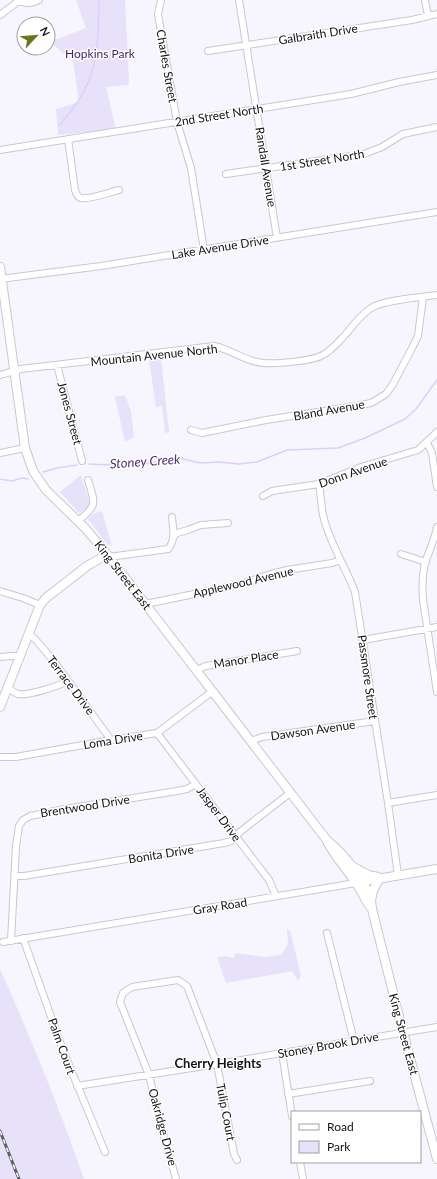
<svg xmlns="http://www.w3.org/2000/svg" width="437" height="1179" font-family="Lato,sans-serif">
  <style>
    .green { fill: #e7e2fa }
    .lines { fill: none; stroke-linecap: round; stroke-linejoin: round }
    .stream { stroke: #dbd0fd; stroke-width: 1.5 }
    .minor-casing { stroke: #cac6d8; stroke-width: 8 }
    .major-casing { stroke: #cac6d8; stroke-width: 10 }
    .minor { stroke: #fff; stroke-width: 6 }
    .major { stroke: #fff; stroke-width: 8 }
    .rail-casing { stroke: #5f5e64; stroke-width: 3 }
    .rail { stroke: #fff; stroke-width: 1.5; stroke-dasharray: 4.5; stroke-linecap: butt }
    .labels { text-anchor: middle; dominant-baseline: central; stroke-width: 3; stroke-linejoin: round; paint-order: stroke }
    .street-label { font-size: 12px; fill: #141319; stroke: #fff }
    .park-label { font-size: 12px; fill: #422376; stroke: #fff }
    .water-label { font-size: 13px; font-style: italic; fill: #4c2d81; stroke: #fff }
    .neighbourhood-label { font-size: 13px; font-weight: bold; fill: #141319; stroke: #fff }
  </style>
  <rect width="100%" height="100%" fill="#f7f5fd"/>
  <!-- green -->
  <path class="green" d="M76,0H125L129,85L106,87L116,129L58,135L56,109L79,102L73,62L48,40H55L86,28Z
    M161,358L169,432L165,433L162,406L156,407L149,360Z
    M125,395L131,411L134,437L125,442L115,397Z
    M81,475L90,504L84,510L79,513L60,492Z
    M102,511L112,546L107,544L88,519L93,514Z
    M287,930H290L301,976L298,981L292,971L226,983L217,957L225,956L234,958L235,953L265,957L281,955L288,944Z
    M0,969C31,1038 59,1107 84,1179H0Z"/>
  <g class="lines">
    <!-- stream -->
    <path class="stream" d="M59,126C67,115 77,105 83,93C100,61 98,35 99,0
      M89,464C111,465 134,466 156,462C164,461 171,457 180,456L183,459L201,463L219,462L239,464L257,462L287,450L338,448L365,438L405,419L416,409L437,380
      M43,472L57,468L77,465
      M0,479L12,481L22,478L28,479"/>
    <!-- minor casing -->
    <g class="minor-casing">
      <path id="minor" d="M161,0L158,14L177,122L191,168L204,250
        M239,0L277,238
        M425,0L428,16
        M19,1C27,4 32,4 39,0
        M0,15L20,0
        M208,51L412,20L437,14
        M68,139L75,190C76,193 77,197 81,198C89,200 110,192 119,190
        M0,150L351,94L399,82L437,75
        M226,174L364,154L382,147L403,134L437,127
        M0,279L101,266L437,212
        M57,365L82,461
        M0,375L21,369L214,346C231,349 246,362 263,363C276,364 313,361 323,355C332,350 339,341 346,334C353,325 362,314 371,308C382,300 422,297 437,295
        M191,430L202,433L266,420L356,406L371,403L386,394L393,384L411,350L418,336L423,297
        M427,443L432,453L437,487
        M0,453L25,448
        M319,484C321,494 321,505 323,515C329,542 345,566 355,592L388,803L398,875
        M263,496L272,491L319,484L361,467L418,450L437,432
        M78,521C98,505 95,504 88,480
        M437,527C435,539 430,549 426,560C422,573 422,587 423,600L437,692
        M174,536L177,533L188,530L201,525L228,523
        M401,554L426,562
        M109,557L168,549C176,540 173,528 172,517
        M0,591L23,598L40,605
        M146,604L237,585L271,574L287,570L332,563L340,560
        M28,634L35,639L53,660L111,740
        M363,640L437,627
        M0,657L12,656H19
        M196,670L206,666L297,651
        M7,687C11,690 14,693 18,694C29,696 58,686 68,681
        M157,733L269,880L276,896
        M251,741L262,737L375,721
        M0,757H16L111,740L157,733L213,691
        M388,803L437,795
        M14,876H24L224,843L231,841L241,831L290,793
        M327,933L354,1041
        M23,938L64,1053L105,1152
        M11,941L16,846L19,826L23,820L30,816L65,809L177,791L187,789L196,784
        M3,942L356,883
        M282,1053L292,1116
        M77,1086L217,1064L437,1027
        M288,1094L370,1081
        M300,1162L303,1179
        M176,1179L164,1137L149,1075L120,1002L123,993L132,987L178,980L187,986L217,1064L234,1154L237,1160"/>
    </g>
    <!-- major casing -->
    <g class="major-casing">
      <path id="major" d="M0,267L25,448L33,471L46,490L84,527L103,549L326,839C333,855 346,868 356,883C362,891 365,901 372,909
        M0,707L40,605L46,598L87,566L101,558L109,557
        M328,841C346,856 371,886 372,909L403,1032L437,1159
        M354,867L368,875L378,877
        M359,882L437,869
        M371,901L373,890L380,878"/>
    </g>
    <!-- minor -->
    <use href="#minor" class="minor"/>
    <!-- major -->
    <use href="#major" class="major"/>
    <!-- rail casing -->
    <g class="rail-casing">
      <path id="rail" d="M0,1131L19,1179"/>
    </g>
    <!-- rail -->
    <use href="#rail" class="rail"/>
  </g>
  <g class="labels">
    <!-- street labels -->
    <g class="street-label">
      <text transform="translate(318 34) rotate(-9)">Galbraith Drive</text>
      <text transform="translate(167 66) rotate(80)">Charles Street</text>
      <text transform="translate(219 115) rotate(-9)">2nd Street North</text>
      <text transform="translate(322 160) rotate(-9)">1st Street North</text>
      <text transform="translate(266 167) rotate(81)">Randall Avenue</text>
      <text transform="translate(220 247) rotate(-9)">Lake Avenue Drive</text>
      <text transform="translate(154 355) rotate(-6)">Mountain Avenue North</text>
      <text transform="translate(329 410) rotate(-10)">Bland Avenue</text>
      <text transform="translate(70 413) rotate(75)">Jones Street</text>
      <text transform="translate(353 472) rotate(-19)">Donn Avenue</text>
      <text transform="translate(123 575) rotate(52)">King Street East</text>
      <text transform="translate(243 582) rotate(-13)">Applewood Avenue</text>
      <text transform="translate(246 659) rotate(-9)">Manor Place</text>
      <text transform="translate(368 677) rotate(82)">Passmore Street</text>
      <text transform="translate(71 685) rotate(53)">Terrace Drive</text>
      <text transform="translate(313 730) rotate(-8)">Dawson Avenue</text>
      <text transform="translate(113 740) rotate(-9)">Loma Drive</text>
      <text transform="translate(85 806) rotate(-9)">Brentwood Drive</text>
      <text transform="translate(219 814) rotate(53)">Jasper Drive</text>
      <text transform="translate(161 854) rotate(-9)">Bonita Drive</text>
      <text transform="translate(220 906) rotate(-9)">Gray Road</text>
      <text transform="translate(404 1034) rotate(75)">King Street East</text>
      <text transform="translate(328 1045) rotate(-10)">Stoney Brook Drive</text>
      <text transform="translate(62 1046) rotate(70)">Palm Court</text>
      <text transform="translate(226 1112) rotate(79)">Tulip Court</text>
      <text transform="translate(163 1127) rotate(75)">Oakridge Drive</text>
    </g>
    <!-- park labels -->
    <g class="park-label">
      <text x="100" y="53">Hopkins Park</text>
    </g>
    <!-- water labels -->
    <g class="water-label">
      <text transform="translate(145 461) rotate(-4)">Stoney Creek</text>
    </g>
    <!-- neighbourhood labels -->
    <g class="neighbourhood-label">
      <text x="218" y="1063">Cherry Heights</text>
    </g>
  </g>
  <!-- legend -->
  <rect x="291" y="1111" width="130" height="52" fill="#ffffff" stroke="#a1a1a3"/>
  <rect x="299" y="1124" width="20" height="6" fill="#ffffff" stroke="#a1a1a3"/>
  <text x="327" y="1131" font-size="12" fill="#141319">Road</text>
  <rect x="299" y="1141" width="20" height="12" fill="#e7e2fa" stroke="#a1a1a3"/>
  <text x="327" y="1151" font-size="12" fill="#141319">Park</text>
  <!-- north arrow -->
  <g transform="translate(36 36) rotate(64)"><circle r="19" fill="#ffffff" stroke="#a1a1a3"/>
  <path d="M0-3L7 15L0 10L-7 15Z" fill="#6b7520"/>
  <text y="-6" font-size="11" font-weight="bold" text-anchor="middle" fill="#141319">N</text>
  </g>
</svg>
